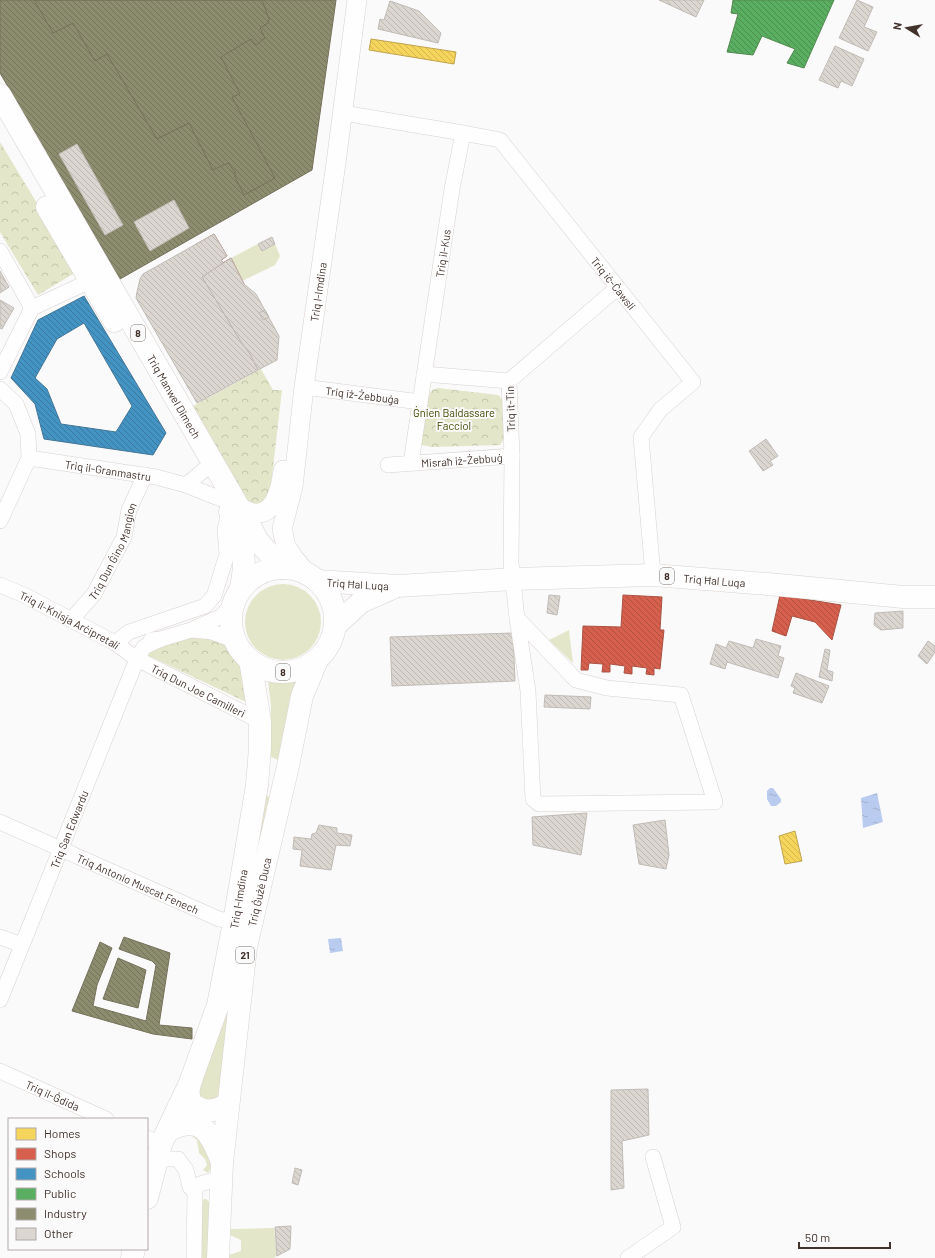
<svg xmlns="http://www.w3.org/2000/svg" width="935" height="1258" font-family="Barlow,sans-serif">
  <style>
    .green { fill: #e3e6c8 }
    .park { fill: url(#park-crowns) }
    .water { fill: url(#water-ripples) }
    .homes { fill: url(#homes-back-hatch); stroke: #c0a44e }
    .shops { fill: url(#shops-back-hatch); stroke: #aa5243 }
    .schools { fill: url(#schools-back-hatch); stroke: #437696; fill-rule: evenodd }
    .public { fill: url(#public-back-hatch); stroke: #538951 }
    .industry { fill: url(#industry-back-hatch); stroke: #76715a }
    .building { fill: url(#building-back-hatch); stroke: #c1bbb6 }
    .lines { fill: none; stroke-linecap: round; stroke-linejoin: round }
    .minor-casing { stroke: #d9d2cf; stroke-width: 16 }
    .major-casing { stroke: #d9d2cf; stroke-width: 20 }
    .highway-casing { stroke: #d9d2cf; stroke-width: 23 }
    .minor { stroke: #fefefe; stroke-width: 15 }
    .major { stroke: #fefefe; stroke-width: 19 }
    .highway { stroke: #fefefe; stroke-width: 22 }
    .labels { text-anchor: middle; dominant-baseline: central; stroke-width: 4; stroke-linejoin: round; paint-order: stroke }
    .shield { fill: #fafafa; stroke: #796e6a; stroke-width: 1 }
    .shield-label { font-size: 10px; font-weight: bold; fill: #42322c }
    .street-label { font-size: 11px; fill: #42322c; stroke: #fafafa }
    .park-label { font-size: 11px; fill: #434700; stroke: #fafafa }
  </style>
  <defs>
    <pattern id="park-crowns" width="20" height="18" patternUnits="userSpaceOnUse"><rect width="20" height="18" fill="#e3e6c8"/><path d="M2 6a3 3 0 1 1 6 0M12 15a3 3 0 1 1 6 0" fill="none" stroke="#c4c6ac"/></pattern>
    <pattern id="water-ripples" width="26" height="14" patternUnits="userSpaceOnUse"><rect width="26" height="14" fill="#b9cbee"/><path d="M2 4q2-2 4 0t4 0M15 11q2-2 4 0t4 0" fill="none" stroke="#a0afcc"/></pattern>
    <pattern id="homes-back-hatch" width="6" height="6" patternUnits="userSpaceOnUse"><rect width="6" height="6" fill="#f6d55c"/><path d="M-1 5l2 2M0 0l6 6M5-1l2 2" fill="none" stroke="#d4b750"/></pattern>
    <pattern id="shops-back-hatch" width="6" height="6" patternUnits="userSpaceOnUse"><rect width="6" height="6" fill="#d6604d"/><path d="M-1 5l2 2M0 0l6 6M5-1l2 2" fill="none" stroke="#af5040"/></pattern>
    <pattern id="schools-back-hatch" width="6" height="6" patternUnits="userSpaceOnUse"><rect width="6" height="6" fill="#4393c3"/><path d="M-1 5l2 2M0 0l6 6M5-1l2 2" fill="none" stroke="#3a799f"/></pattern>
    <pattern id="public-back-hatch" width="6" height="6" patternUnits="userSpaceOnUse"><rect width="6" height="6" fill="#5aae61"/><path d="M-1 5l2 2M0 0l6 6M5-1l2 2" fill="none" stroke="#4c8e50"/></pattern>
    <pattern id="industry-back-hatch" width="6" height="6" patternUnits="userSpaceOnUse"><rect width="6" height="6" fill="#8c8c6e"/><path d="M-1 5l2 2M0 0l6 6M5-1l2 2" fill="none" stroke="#74735b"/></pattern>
    <pattern id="building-back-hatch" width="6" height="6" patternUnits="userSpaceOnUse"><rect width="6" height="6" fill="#dcd6d1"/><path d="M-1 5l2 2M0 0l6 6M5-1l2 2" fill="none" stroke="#beb8b4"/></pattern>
  </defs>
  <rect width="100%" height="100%" fill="#fafafa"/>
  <!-- green -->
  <path class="green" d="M258,244L263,251L275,244L280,256L275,265L242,281L231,258Z
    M245 622a38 38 0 1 1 76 0a38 38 0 1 1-76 0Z
    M569,630L573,663L549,640Z
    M298,679L278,760L269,756L271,707L268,680L284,682Z
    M265,795L270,797L220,1094L217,1100L209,1103L198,1097Z
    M188,1128L207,1146L211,1168L208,1173L203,1170L207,1165L205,1159L199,1153L197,1140L192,1136L176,1131Z
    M204,1199H206L209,1202L208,1258H202L201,1203Z
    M274,1228L277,1256L274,1258H229V1255L241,1251V1240L230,1235V1229Z"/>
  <!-- park -->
  <path class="park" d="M0,142L78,271L38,295L0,232Z
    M261,369L273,390H282L270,493L263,504L253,507L244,501L193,406Z
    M438,388L498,395L504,401V439L500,445L432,447L422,445L421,438L429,395L432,390Z
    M196,634L226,643L241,664L248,703L145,654Z"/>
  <!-- water -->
  <path class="water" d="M770,788H773L781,799V802L776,806H771L767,799V791Z
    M877,793L883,822L863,828L861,798Z
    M341,938L343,951L330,953L328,939Z"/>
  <!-- homes -->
  <path class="homes" d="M371,39L456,52L454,64L369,50Z
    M795,831L802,861L785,864L779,836Z"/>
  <!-- shops -->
  <path class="shops" d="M214,234L227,256L221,260L223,263L210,271L195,245Z
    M231,258L244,284L238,287L246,301L226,313L210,271Z
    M623,595L662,597L660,630H664L660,669L654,668V675L646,674L647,668L632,666V674L624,673L625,666L610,664V672H602L603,664L589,663L588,670H581L583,626L621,627Z
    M780,595L841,605L832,640L815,622L792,616L786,636L772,631Z"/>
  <!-- schools -->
  <path class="schools" d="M84,296L166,433L153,455L44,439L35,404L11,378L38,320ZM84,323L132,406L116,432L61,424L47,389L35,378L57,339Z"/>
  <!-- public -->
  <path class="public" d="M733,0H834L804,68L787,63L795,49L762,36L753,55L727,52L738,14L731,13Z"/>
  <!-- industry -->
  <path class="industry" d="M0,0H336L312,170L120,279L0,73Z
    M34,0H262L269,19L268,23L260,28L265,38L256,45L251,39L221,57L240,94L232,97L275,178L244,195L235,177V172L228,163L213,170L189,123L157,139L107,54L95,61L73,23L53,33Z
    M124,937L170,953L159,1025L192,1028V1039L153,1034L72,1011L100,942L112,948L97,985L93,1006L146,1021L156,965L152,961L119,949Z
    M118,958L146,970L138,1008L103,999Z"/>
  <!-- building -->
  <path class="building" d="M659,0H704L696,17Z
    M857,0L873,7L864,27L877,32L868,51L839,38Z
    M390,1L419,11L441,33L438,43L378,29L380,19L384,20Z
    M835,46L864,59L852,86L841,81L838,88L819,80Z
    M77,144L123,225L105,235L59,154Z
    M174,200L189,228L150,251L134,222Z
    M214,234L227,256L221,260L223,263L202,277L241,342L250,354L258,370L197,403L136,298L137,292L140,279L143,274Z
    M272,237L275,244L262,251L258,244Z
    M231,258L244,284L256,294L279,336L277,360L258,370L250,354L241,342L202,277Z
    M0,271L9,287L0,293Z
    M0,300L14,308L2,329L0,328Z
    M265,310L269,317L263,320L259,313Z
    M766,439L778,456L770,461L773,465L763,471L749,451Z
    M549,595L560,596L557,615L547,613Z
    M903,611V628L881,630L874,625L875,613Z
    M513,633L515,681L392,686L390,637Z
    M756,639L781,646L778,656L784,658L778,678L727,662L725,669L710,664L716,644L726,648L729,641L753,648Z
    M928,641L935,646V652L927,664L918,656Z
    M825,649L830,650L827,670L833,672L832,681L819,677Z
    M796,673L829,686L822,703L793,693L795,688L791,686Z
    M545,695L591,697L590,709L544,707Z
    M587,813L581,855L533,845L532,817Z
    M665,820L669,855L666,869L639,864L633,825Z
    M319,825L337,828V833L352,835L350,846L336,845L331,870L300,866L302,850L293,849L294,837L311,839L312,834L316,833Z
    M648,1089L649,1135L622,1141L624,1188L611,1190V1090Z
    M295,1168L302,1170L298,1185L292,1183Z
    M291,1226L290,1249L277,1256L275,1227Z"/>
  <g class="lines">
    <!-- minor casing -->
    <g class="minor-casing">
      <g id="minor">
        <path id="s1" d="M343,113L463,133L500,140L693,382L660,410L641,437L653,575"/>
        <path d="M0,251L32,308"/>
        <path d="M0,372L32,308L90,281"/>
        <path d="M424,374L509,381"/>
        <path id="s2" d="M304,387L420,402"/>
        <path d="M0,389L16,404L28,434L29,458L0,521"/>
        <path id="s3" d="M29,458L156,477L186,485L221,499"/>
        <path id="s4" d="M411,463L452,189L463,133"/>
        <path id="s5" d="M388,465L512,456"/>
        <path d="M186,485L204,470"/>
        <path id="s6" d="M0,585L26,596L115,643L137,659L260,721"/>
        <path d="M517,618L576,680L607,688L681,695L715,802L539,804L533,799L528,691L517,618L511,563L512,456L509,381L617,288"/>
        <path id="s7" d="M71,620L94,594L124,537L129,510L145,475"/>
        <path d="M192,630L212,632L236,641"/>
        <path d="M151,640L161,639L191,630L222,616L235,600"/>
        <path d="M115,643L129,632L205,606L214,596L227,554L225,530L229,510"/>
        <path id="s8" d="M0,822L219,919L234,922"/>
        <path d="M0,937L22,945"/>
        <path id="s9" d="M0,1000L137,659L144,647L161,639"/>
        <path id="s10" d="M0,1071L106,1119"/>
        <path d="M147,1138L161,1144"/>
        <path d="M158,1159H178L186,1170L190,1187L194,1191"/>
        <path d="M194,1258L195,1188L200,1184L221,1178"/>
        <path d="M628,1258L673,1227L653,1157"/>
      </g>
    </g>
    <!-- major casing -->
    <g class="major-casing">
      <g id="major">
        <path d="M239,507C244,509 249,513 254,513C276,516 281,485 283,470"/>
        <path id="s11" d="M308,575L293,557L286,546L282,529L293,487L304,387L336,163L357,0"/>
      </g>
    </g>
    <!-- highway casing -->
    <g class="highway-casing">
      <g id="highway">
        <path id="s12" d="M0,95L252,530L257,540L282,568"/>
        <path d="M47,207L114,321"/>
        <path d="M230,512L243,548L244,568L241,589"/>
        <circle cx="283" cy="620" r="52"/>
        <path id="s13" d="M317,581L398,586L513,579L653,575L779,585L903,597H935"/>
        <path d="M335,626L361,602L393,588"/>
        <path d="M190,1083C189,1087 188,1092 189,1096C189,1101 191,1104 195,1106C207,1114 216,1110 228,1104"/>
        <path d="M168,1131C201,1113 211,1133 222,1162"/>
        <path id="s14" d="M147,1198L161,1144L190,1083L218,1005L234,922L257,785L260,748V721L250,660"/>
        <path d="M132,1258L134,1249"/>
        <path id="s15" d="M218,1258L222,1163L246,947L288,766L302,696L317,660"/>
      </g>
    </g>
    <!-- minor -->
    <use href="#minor" class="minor"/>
    <!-- major -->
    <use href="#major" class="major"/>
    <!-- highway -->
    <use href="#highway" class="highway"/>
  </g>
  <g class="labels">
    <!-- shield labels -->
    <g class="shield">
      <rect x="131" y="325" width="14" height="16" rx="3"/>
      <rect x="660" y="568" width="14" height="16" rx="3"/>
      <rect x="276" y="664" width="14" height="16" rx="3"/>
      <rect x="236" y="947" width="18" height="16" rx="3"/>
    </g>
    <g class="shield-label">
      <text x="138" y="333">8</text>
      <text x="667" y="576">8</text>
      <text x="283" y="672">8</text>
      <text x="245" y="955">21</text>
    </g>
    <!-- street labels -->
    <g class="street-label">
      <text stroke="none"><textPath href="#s4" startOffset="212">Triq il-Kus</textPath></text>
      <text stroke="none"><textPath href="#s1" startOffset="342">Triq iċ-Ċawsli</textPath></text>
      <text stroke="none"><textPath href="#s11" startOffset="294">Triq l-Imdina</textPath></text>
      <text stroke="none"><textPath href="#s2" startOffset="59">Triq iż-Żebbuġa</textPath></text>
      <text stroke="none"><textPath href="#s12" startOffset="348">Triq Manwel Dimech</textPath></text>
      <text transform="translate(510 409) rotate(-92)">Triq it-Tin</text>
      <text stroke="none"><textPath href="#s5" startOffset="74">Misraħ iż-Żebbuġ</textPath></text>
      <text stroke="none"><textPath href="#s3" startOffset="80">Triq il-Granmastru</textPath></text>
      <text stroke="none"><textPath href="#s7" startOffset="82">Triq Dun Ġino Mangion</textPath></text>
      <text stroke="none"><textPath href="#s13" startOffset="398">Triq Ħal Luqa</textPath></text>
      <text stroke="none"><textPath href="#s13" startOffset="41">Triq Ħal Luqa</textPath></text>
      <text stroke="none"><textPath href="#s6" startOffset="78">Triq il-Knisja Arċipretali</textPath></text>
      <text stroke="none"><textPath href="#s6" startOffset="225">Triq Dun Joe Camilleri</textPath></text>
      <text stroke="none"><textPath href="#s9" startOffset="184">Triq San Edwardu</textPath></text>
      <text stroke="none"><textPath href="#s8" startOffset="151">Triq Antonio Muscat Fenech</textPath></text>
      <text stroke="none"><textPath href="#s15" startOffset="369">Triq Ġużè Duca</textPath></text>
      <text stroke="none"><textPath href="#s14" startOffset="314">Triq l-Imdina</textPath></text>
      <text stroke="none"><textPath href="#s10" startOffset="58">Triq il-Ġdida</textPath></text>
    </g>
    <!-- park labels -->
    <g class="park-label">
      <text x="454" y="412">Ġnien Baldassare<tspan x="454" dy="13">Facciol</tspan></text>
    </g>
  </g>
  <!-- legend -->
  <rect x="8" y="1118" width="140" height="132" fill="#fafafa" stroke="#b0aaa8"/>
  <rect x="16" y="1128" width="20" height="12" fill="#f6d55c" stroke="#b0aaa8"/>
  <text x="44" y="1138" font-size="12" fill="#42322c">Homes</text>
  <rect x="16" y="1148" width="20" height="12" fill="#d6604d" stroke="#b0aaa8"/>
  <text x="44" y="1158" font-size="12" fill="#42322c">Shops</text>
  <rect x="16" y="1168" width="20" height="12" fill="#4393c3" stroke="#b0aaa8"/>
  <text x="44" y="1178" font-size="12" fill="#42322c">Schools</text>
  <rect x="16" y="1188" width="20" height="12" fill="#5aae61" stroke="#b0aaa8"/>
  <text x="44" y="1198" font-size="12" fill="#42322c">Public</text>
  <rect x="16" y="1208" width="20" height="12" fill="#8c8c6e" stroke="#b0aaa8"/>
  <text x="44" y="1218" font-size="12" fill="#42322c">Industry</text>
  <rect x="16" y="1228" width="20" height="12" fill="#dcd6d1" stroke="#b0aaa8"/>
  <text x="44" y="1238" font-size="12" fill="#42322c">Other</text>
  <!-- north arrow -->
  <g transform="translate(907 28) rotate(281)" stroke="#fafafa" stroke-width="3" paint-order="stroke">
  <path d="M0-3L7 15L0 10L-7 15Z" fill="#42322c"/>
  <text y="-6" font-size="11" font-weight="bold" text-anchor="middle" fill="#42322c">N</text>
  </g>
  <!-- scale -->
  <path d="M799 1242v6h91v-6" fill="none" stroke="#42322c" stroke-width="2"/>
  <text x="805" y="1242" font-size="12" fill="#42322c" stroke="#fafafa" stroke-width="3" paint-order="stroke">50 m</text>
</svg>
